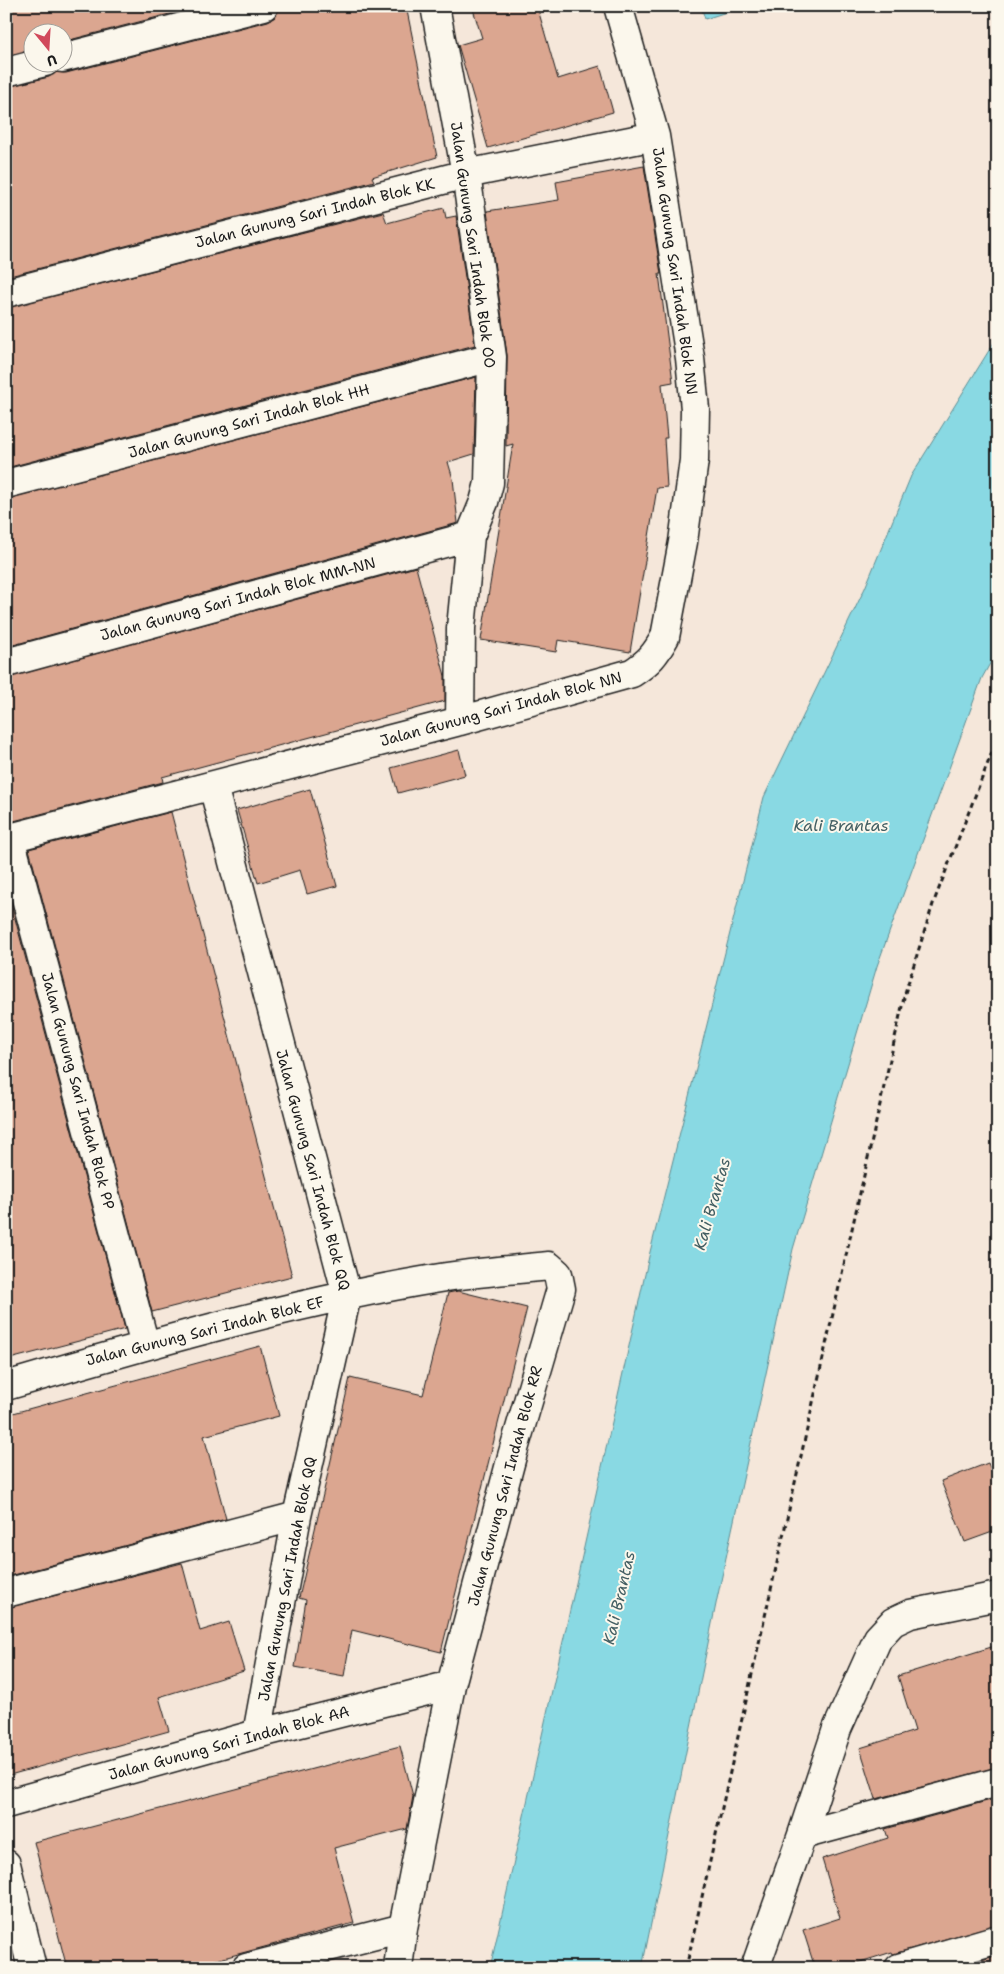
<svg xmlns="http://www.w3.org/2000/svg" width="1004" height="1974" font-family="'Shantell Sans',sans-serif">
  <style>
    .water { fill: #89d9e3; stroke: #5d8d93 }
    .building { fill: #dba690; stroke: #1c1c1c }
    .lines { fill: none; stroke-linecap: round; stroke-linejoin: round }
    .street-casing { stroke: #1c1c1c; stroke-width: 31 }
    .path { stroke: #1c1c1c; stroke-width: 3; stroke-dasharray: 5 4; stroke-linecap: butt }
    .street { stroke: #fbf7ec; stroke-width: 28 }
    .labels { text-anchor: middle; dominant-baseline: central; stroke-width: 4; stroke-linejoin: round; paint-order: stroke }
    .street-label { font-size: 15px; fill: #1c1c1c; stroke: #fbf7ec }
    .water-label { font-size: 16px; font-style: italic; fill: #425e62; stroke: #fbf7ec }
  </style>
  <rect width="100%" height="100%" fill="#f5e7da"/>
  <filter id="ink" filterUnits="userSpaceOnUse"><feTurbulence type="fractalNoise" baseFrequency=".02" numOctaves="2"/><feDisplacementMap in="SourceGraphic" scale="10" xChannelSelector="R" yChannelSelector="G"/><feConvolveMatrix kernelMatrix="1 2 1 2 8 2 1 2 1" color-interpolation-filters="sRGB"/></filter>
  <g filter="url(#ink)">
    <!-- water -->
    <path class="water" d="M701,6H745L705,19Z
      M998,336V649L982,678L877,966L793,1249L717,1599L642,1968H490L650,1252L764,797L865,588L911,476Z"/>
    <!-- building -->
    <path class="building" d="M6,6H200L62,42V32H32V49L6,56Z
      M279,6H406L437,157L372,177L374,181L364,184L6,277V87L49,77L56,72L66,73L268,21L275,17Z
      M472,6H537L558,79L600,66L613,112L488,148L458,45L482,38Z
      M644,166L661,274H659L673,382L662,384L667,438H664L667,487L657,488L630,652L558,640L556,652L481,640L513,444L506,446L507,355L487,211L559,200L556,182Z
      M444,208L446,218L456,216L475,345L6,468V308L371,215L383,212L387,223Z
      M476,377L474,454L448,462L453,479L458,523L6,647V499Z
      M416,567L445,676V701L162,777L163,782L6,823V678Z
      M459,750L465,775L398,793L391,768Z
      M310,789L337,886L307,894L300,870L258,883L237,810Z
      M171,812L292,1276L152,1312L29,849Z
      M6,885L125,1329L6,1360Z
      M458,1291L527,1308L441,1652L352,1630L344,1676L295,1667L306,1600L299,1598L350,1378L423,1395L448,1293Z
      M260,1346L279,1416L204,1436L226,1519L6,1577V1415Z
      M988,1463L998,1487V1530L965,1542L941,1481Z
      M182,1563L200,1631L229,1622L244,1671L159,1697L169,1731L6,1776V1608Z
      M998,1645V1767L876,1799L860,1748L915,1731L898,1676Z
      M400,1746L413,1796L407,1829L334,1848L354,1923L186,1968H67L34,1842Z
      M998,1798V1924L893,1954L892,1952L841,1968H815L803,1930L840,1918L822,1859L888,1838L885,1829Z
      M998,1955V1968H955Z"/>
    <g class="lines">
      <!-- street casing -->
      <g class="street-casing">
        <path id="street" d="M435,6L466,174L492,357L489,483L484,502L470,536L461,628L460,721
          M62,58L264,6
          M6,72L45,62
          M6,293L466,174L655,136
          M6,484L492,357
          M6,663L470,536
          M213,786L347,1295L297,1516L257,1734
          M10,838L145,1345
          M6,839L460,721L632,673C649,662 655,655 665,637L683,542L694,460L695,409L690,358L655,136L618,6
          M6,1386C149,1344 293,1302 440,1278C476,1272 513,1270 549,1266L558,1274L561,1289L512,1456L451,1685L403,1928L398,1968
          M6,1593L297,1516
          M6,1804L257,1734L451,1685
          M802,1835L998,1782
          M6,1864L32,1968
          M246,1968L403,1928
          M755,1968L802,1835L837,1729L878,1638L893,1622L910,1614L998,1596
          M899,1968L998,1939"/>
      </g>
      <!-- path -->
      <path class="path" d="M686,1968L905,993L933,904L998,737"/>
      <!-- street -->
      <use href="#street" class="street"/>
    </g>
  </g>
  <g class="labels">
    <!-- street labels -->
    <g class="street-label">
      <text transform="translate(315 213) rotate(-14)">Jalan Gunung Sari Indah Blok KK</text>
      <text transform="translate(473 245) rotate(82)">Jalan Gunung Sari Indah Blok OO</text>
      <text transform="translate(675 271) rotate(82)">Jalan Gunung Sari Indah Blok NN</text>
      <text transform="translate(249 421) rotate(-15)">Jalan Gunung Sari Indah Blok HH</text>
      <text transform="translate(238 599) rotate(-15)">Jalan Gunung Sari Indah Blok MM-NN</text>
      <text transform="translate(501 709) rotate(-15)">Jalan Gunung Sari Indah Blok NN</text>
      <text transform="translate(78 1091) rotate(75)">Jalan Gunung Sari Indah Blok PP</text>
      <text transform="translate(313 1170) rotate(75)">Jalan Gunung Sari Indah Blok QQ</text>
      <text transform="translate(205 1331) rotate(-14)">Jalan Gunung Sari Indah Blok EF</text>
      <text transform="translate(505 1486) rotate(-75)">Jalan Gunung Sari Indah Blok RR</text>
      <text transform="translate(287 1579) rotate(-79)">Jalan Gunung Sari Indah Blok QQ</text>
      <text transform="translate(229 1743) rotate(-15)">Jalan Gunung Sari Indah Blok AA</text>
    </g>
    <!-- water labels -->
    <g class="water-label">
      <text x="841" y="825">Kali Brantas</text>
      <text transform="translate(712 1204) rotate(-74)">Kali Brantas</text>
      <text transform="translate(619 1598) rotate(-77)">Kali Brantas</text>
    </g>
  </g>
  <!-- margin -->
  <rect width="1004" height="1974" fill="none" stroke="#fbf7ec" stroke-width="25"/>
  <rect x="12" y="12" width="979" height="1949" fill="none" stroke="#1c1c1c" stroke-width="2" filter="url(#ink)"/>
  <!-- north arrow -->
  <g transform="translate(48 48) rotate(162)"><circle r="24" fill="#fbf7ec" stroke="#a29f99"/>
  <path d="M0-4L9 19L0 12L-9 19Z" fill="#d1495b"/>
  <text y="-8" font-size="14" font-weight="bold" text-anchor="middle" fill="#1c1c1c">U</text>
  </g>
</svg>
